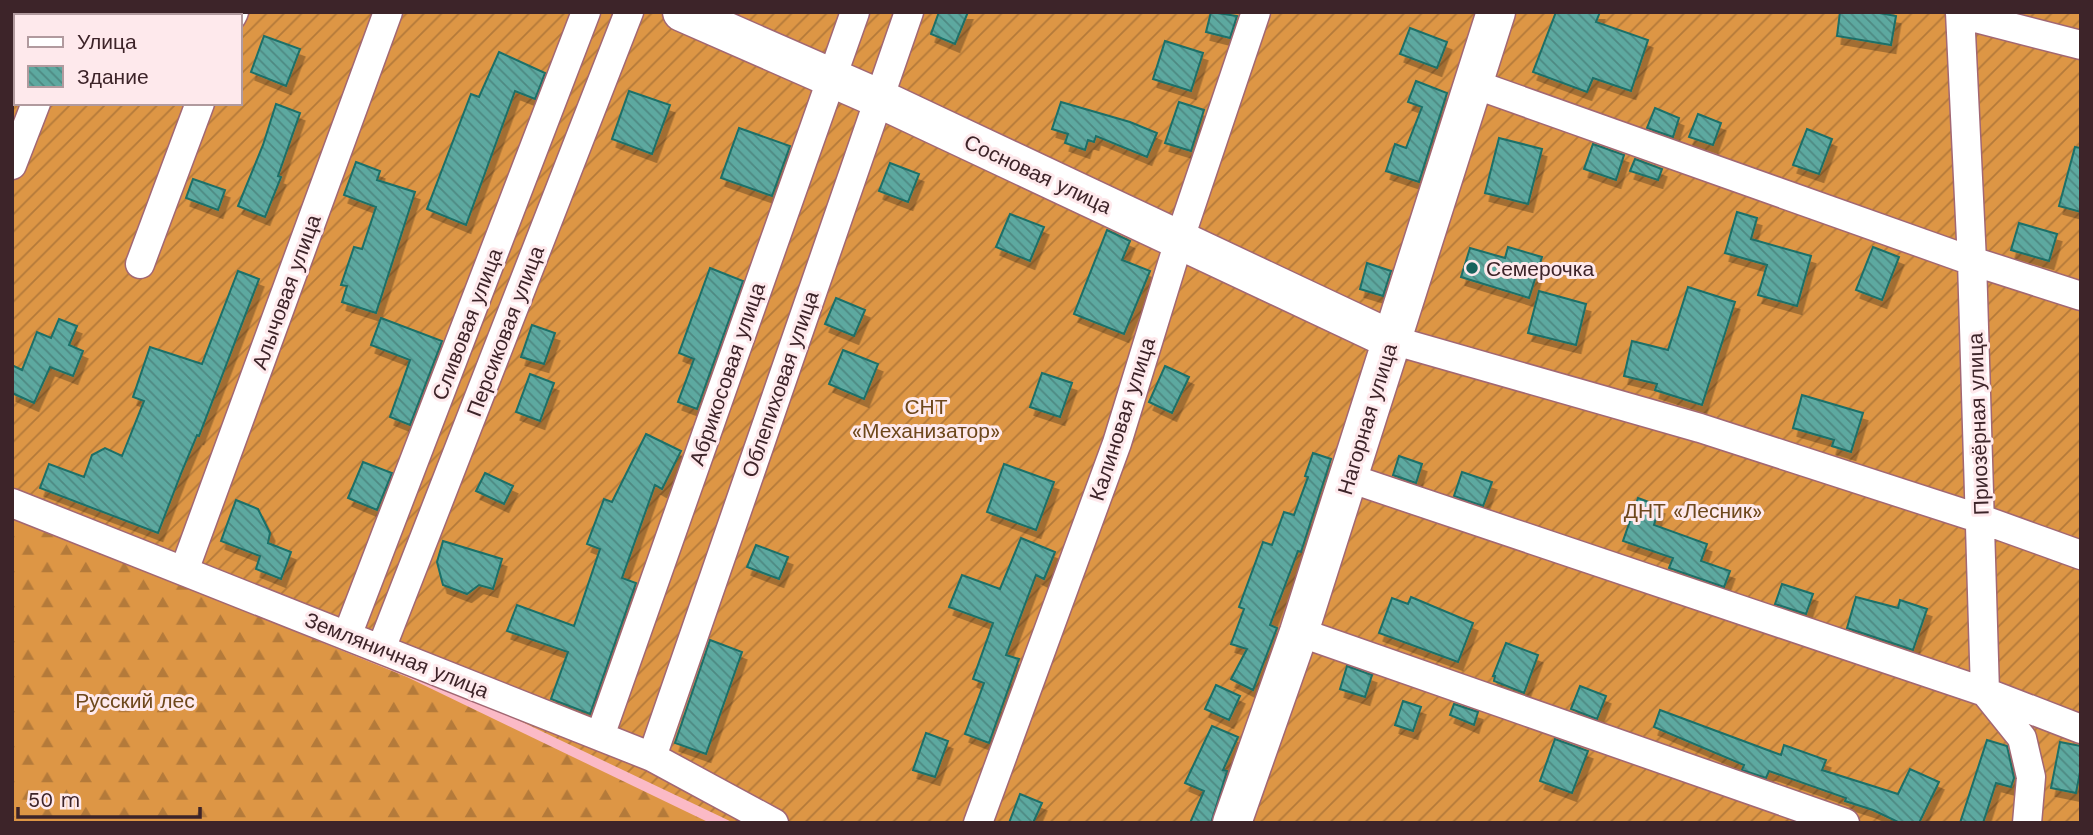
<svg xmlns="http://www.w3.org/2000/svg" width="2093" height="835" font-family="'Work Sans',sans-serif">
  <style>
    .forest { fill: url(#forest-firs) }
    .garden { fill: url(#garden-furrows); fill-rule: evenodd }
    .building { fill: url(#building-back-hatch); stroke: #1d6f67; stroke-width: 2; filter: url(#shadow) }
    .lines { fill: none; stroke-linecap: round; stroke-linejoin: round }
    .street-casing { stroke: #a26773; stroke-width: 31 }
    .secondary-casing { stroke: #a26773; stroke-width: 41 }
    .street { stroke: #fff; stroke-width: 28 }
    .secondary { stroke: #fff; stroke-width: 38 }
    .poi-dot { fill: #17635c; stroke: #fee9ec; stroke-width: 2.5 }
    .labels { text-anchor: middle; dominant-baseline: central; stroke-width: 6; stroke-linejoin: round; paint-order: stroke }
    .street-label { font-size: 21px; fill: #3d2429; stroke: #fee9ec }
    .poi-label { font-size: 21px; fill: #3d2429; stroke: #fee9ec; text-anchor: start }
    .park-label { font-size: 21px; fill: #6e481c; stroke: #fee9ec }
  </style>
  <defs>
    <pattern id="forest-firs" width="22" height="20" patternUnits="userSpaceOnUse" patternTransform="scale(1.75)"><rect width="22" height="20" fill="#dd9645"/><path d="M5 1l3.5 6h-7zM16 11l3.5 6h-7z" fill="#b47a3a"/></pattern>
    <pattern id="garden-furrows" width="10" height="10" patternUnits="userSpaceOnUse" patternTransform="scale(1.75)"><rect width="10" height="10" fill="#dd9645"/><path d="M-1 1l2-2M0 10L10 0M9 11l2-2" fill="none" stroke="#b47a3a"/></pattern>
    <pattern id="building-back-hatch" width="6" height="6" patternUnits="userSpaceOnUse" patternTransform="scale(1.75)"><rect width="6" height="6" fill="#5da9a0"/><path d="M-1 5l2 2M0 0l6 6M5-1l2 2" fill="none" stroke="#4e8982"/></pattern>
    <filter id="shadow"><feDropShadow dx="4.5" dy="8" stdDeviation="0" flood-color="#0004"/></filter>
  </defs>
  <rect width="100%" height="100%" fill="#fbbac6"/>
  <!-- forest -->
  <path class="forest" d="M12,516L407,677L710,823H12Z"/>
  <!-- garden -->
  <path class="garden" d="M12,12H2081V823H734L405,666L12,510ZM16,16H240V103H16Z"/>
  <!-- building -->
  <path class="building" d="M939,12H968L955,44L931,34Z
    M1211,12L1237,16L1230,38L1206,32Z
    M1556,12H1600L1596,22L1648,40L1631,91L1593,78L1587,92L1533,72Z
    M1840,12H1874L1896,16L1891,45L1837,36Z
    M1410,28L1447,42L1437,68L1400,54Z
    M264,36L300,49L286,86L251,72Z
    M1165,41L1203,53L1191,91L1153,79Z
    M499,52L545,73L535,99L515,91L466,225L427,209L471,94L479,97Z
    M1416,81L1447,93L1419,182L1386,171L1395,144L1406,148L1422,107L1408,102Z
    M629,91L670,105L652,154L612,139Z
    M1061,102L1130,122L1157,133L1147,157L1096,136L1094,142L1088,140L1085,150L1065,143L1068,134L1052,129Z
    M1179,102L1204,110L1191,151L1165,143Z
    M276,104L300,113L278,176L281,177L265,217L238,206L263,145Z
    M1655,108L1679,118L1673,137L1647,128Z
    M1698,114L1721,123L1713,145L1689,137Z
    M739,128L790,146L772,196L721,178Z
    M1807,129L1832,139L1819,174L1793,165Z
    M1499,138L1542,149L1528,204L1485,193Z
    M1593,144L1624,155L1616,180L1584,169Z
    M2075,147L2081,148V212L2059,206Z
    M1635,159L1662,169L1658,180L1630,171Z
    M356,162L380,171L377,180L415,192L376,313L342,302L347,286L341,285L354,247L362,249L376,207L344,195Z
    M890,163L919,174L908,202L879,191Z
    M193,179L225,190L218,210L186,198Z
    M1737,212L1757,218L1751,239L1811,256L1797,306L1758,295L1767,265L1725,253Z
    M1010,214L1044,227L1030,261L996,247Z
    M2019,223L2057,234L2049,261L2011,250Z
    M1107,230L1130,241L1122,260L1150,271L1124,334L1074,314Z
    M1508,247L1542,257L1529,298L1461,277L1470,248L1505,258Z
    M1873,247L1899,257L1882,300L1856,290Z
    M1367,263L1391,271L1383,296L1360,289Z
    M710,268L743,281L697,409L678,402L694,359L679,353Z
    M238,271L259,279L199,436L197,435L182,471L158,533L40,488L49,464L84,477L92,455L105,448L122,456L144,401L133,397L150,347L202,364Z
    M1688,287L1735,302L1702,405L1655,390L1657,384L1624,376L1632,341L1668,350Z
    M1539,291L1586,304L1576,345L1528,333Z
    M836,298L865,310L854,336L825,324Z
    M381,318L442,341L410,425L390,417L410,360L371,345Z
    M59,319L77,326L69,345L83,351L73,376L50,367L34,403L12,393V365L22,370L37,332L51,338Z
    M532,325L555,333L544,364L521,357Z
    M843,350L878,364L864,399L829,384Z
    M1165,366L1189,377L1172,413L1149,402Z
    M1042,373L1072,383L1060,417L1030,407Z
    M530,374L554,383L540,421L516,412Z
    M1802,395L1863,413L1851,452L1832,446L1834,440L1793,428Z
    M646,434L681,451L662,489L655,485L622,578L636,583L590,714L551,699L568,652L507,631L517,605L574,626L600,549L587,544L604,499L612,502Z
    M1313,453L1331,459L1301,552L1298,551L1270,625L1277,628L1253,690L1231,679L1247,649L1231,644L1244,609L1239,607L1263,542L1272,545L1284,512L1294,515L1308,477L1305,476Z
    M1399,456L1422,464L1416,483L1393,475Z
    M363,462L392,473L377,510L348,498Z
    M1004,464L1054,482L1036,530L987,512Z
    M1462,472L1492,482L1483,506L1454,496Z
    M485,473L513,486L504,504L476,491Z
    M1638,498L1660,506L1654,525L1707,544L1701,561L1730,571L1724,587L1669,568L1673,558L1623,541Z
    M236,500L258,509L270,533L268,543L291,552L281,579L256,569L260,556L221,541Z
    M1021,538L1055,552L1044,579L1036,575L1006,655L1019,659L989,743L965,734L984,683L973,679L993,623L949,607L962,575L1000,589Z
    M443,541L502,559L493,589L479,585L467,594L443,585L437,562Z
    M756,545L788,557L779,579L747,567Z
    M1782,584L1813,594L1806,614L1775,604Z
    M1411,597L1473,623L1458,662L1379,633L1392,598L1408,604Z
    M1856,597L1898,608L1900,600L1927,609L1913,650L1847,628Z
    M710,640L742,652L706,754L675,743Z
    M1506,643L1538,655L1524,693L1494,681L1495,676H1493Z
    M1347,666L1372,675L1365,697L1340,689Z
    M1216,685L1240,696L1229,720L1205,709Z
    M1580,686L1606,696L1597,719L1571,709Z
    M1403,701L1421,707L1413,731L1395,725Z
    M1454,704L1478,712L1474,725L1450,715Z
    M1660,710L1781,755L1784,745L1826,760L1822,770L1898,794L1910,769L1939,782L1919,823H1900L1873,810L1845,801L1846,798L1769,771L1766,778L1742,770L1744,765L1654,727Z
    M1212,726L1238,737L1223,770L1227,771L1211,823H1190L1204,791L1185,783Z
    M926,733L948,741L935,777L913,770Z
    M1555,739L1588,751L1572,793L1540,781Z
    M1987,740L2007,746L2014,778L2011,787L1996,783L1983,823H1960Z
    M2060,742L2081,746V767L2076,793L2051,788Z
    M1020,794L1042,803L1033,823H1009Z"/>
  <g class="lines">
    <!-- street casing -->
    <g class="street-casing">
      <path id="street" d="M1960,12L1972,261L1985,692L2022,738L2031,777L2027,823
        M1960,14L2081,45
        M70,16L71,12
        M232,16L234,12
        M1474,84L1972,261L2081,296
        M12,165L36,103
        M140,264L200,103
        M1392,340L1700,428L1981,519L2081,555
        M1349,478L1985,692L2081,729
        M12,503L652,757L774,823
        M184,571L388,12
        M1299,632L1845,823
        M347,636L586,12
        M381,649L629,12
        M600,736L855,12
        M652,757L909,12
        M978,823L1117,443L1179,241L1256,12"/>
    </g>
    <!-- secondary casing -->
    <g class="secondary-casing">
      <path id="secondary" d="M682,12L880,99L1392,340
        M1232,823L1299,632L1496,12"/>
    </g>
    <!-- street -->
    <use href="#street" class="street"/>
    <!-- secondary -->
    <use href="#secondary" class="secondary"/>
  </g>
  <!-- markers -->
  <circle class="poi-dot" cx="1472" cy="268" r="7"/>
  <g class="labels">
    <!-- street labels -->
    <g class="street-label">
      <text transform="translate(1038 174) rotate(25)">Сосновая улица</text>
      <text transform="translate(286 292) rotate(-70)">Алычовая улица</text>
      <text transform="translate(467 324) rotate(-69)">Сливовая улица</text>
      <text transform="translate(505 331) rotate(-69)">Персиковая улица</text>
      <text transform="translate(727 374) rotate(-71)">Абрикосовая улица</text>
      <text transform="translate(780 384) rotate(-71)">Облепиховая улица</text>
      <text transform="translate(1122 419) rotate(-72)">Калиновая улица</text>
      <text transform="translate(1367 419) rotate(-73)">Нагорная улица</text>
      <text transform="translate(1978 424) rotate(-92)">Приозёрная улица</text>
      <text transform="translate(397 655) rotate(22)">Земляничная улица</text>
    </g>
    <!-- poi labels -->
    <g class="poi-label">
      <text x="1486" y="268">Семерочка</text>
    </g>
    <!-- park labels -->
    <g class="park-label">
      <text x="926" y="406">СНТ<tspan x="926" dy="24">«Механизатор»</tspan></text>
      <text x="1693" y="510">ДНТ «Лесник»</text>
      <text x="135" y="700">Русский лес</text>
    </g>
  </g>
  <!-- border -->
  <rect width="2093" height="835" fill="none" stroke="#3d2429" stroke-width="28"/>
  <!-- legend -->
  <rect x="14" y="14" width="228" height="91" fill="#fee9ec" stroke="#b19a9e" stroke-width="2"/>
  <rect x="28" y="37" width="35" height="10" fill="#ffffff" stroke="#b19a9e" stroke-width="2"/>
  <text x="77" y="49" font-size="21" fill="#3d2429">Улица</text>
  <rect x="28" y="66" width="35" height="21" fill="url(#building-back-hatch)" stroke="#b19a9e" stroke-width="2"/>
  <text x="77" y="84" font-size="21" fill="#3d2429">Здание</text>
  <!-- scale -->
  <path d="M18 807v10h182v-10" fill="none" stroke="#3d2429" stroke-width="3.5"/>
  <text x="28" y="807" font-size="21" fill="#3d2429" stroke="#fee9ec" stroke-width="5" paint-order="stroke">50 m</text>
</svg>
